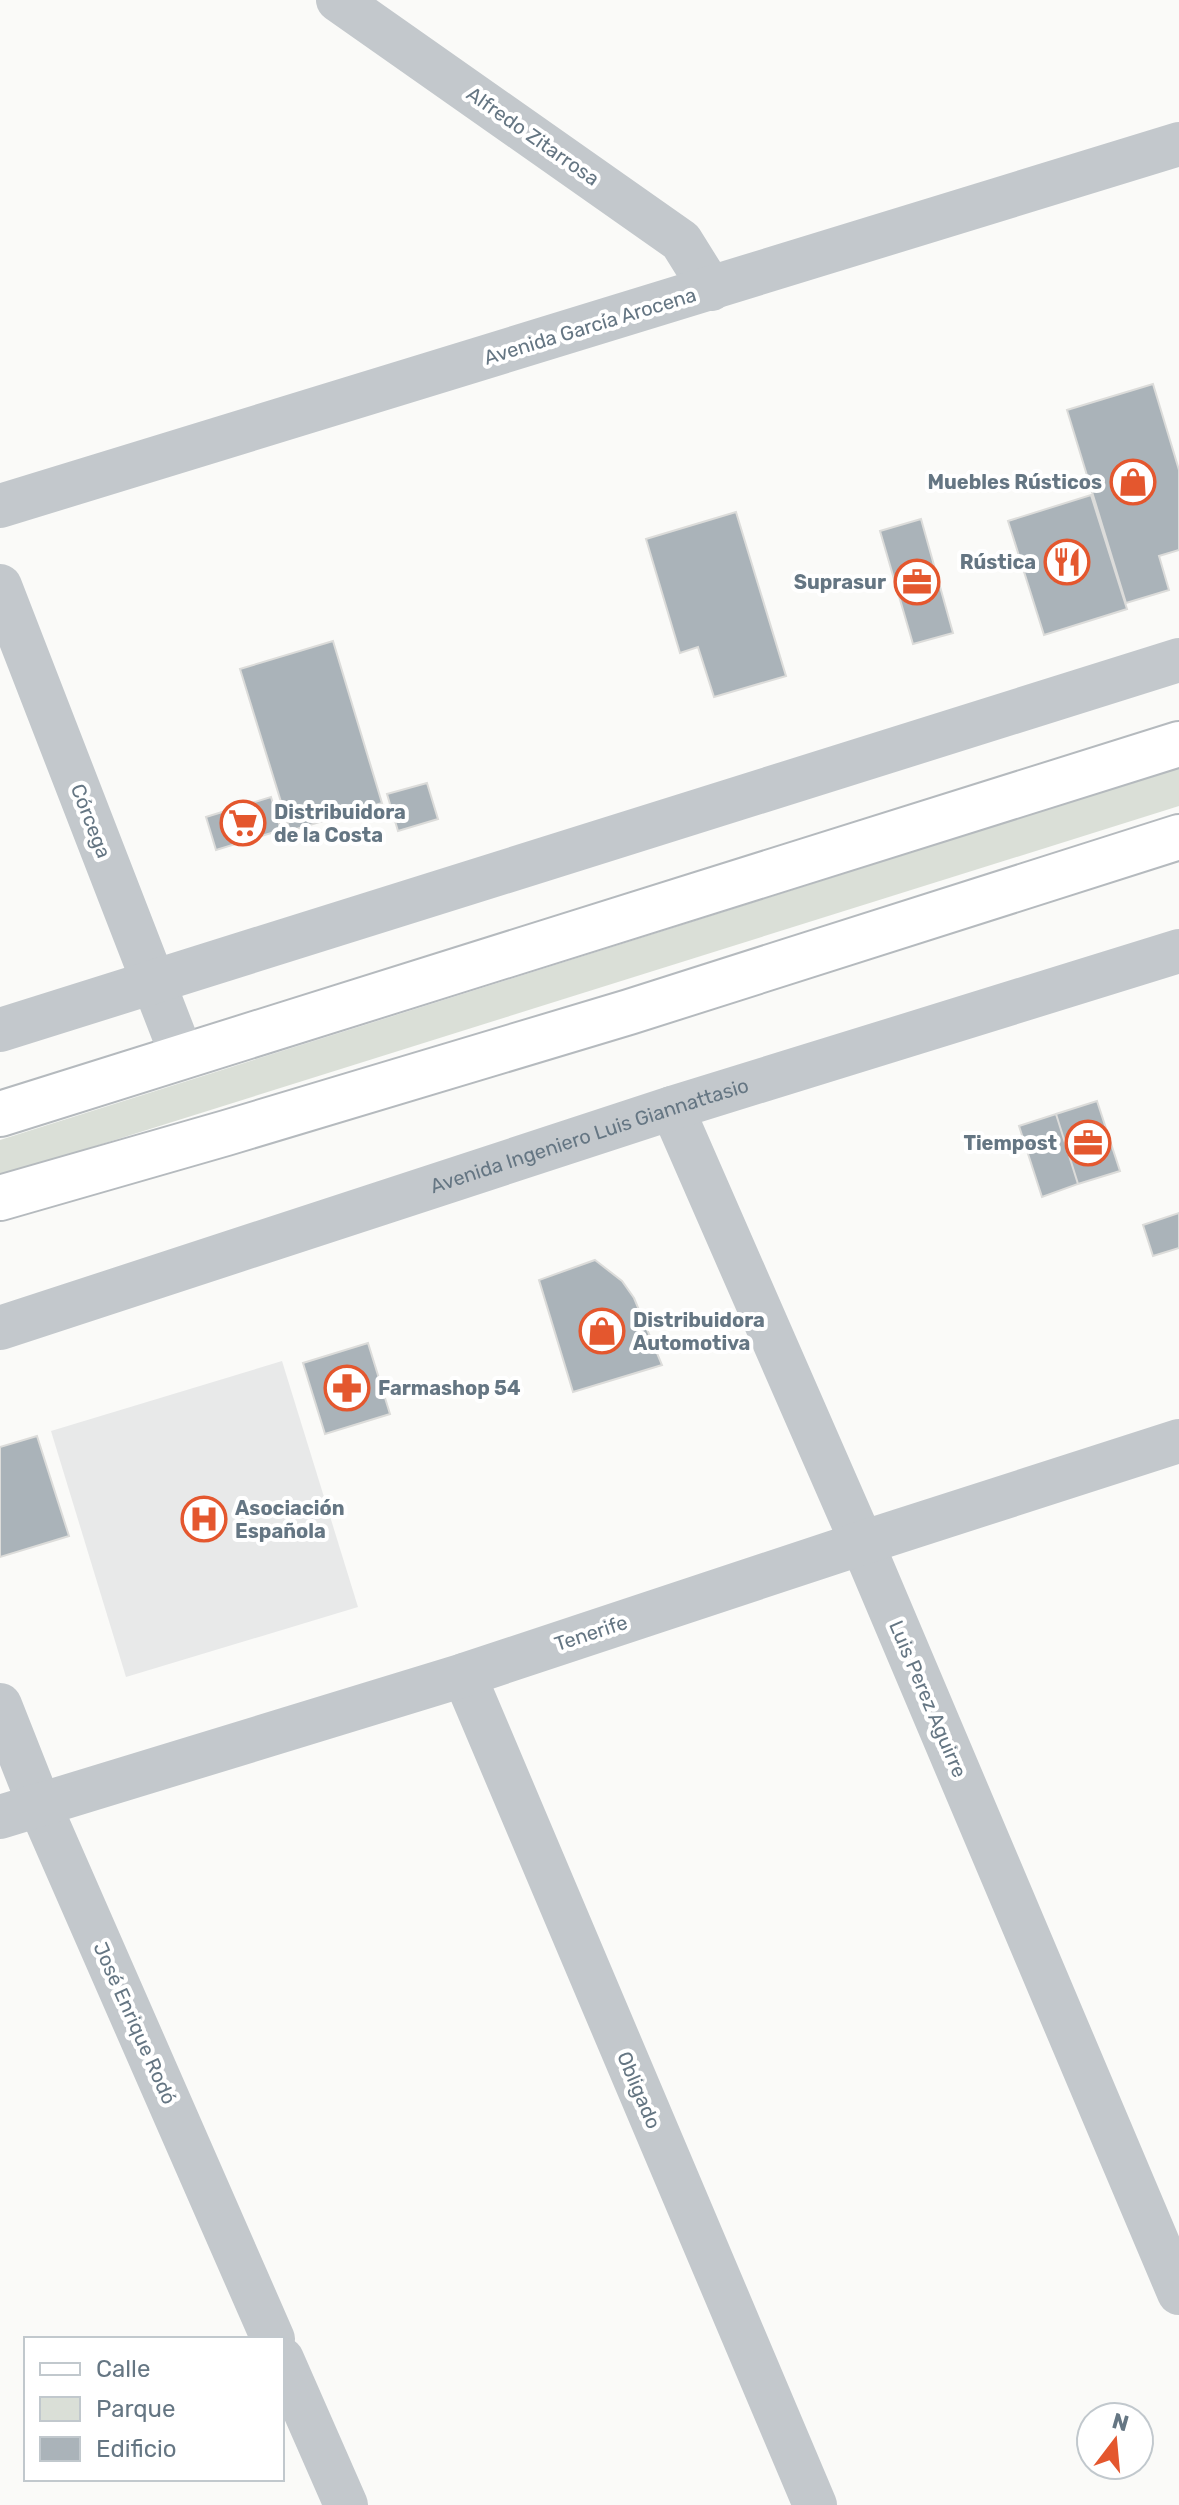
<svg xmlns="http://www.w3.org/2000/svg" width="1179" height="2505" font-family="Rubik,sans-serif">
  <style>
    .built { fill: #e8e9e9 }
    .green { fill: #dadfd7 }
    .building { fill: #aab3b9; stroke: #dcdcda; stroke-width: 2 }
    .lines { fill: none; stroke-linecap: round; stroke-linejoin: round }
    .primary-casing { stroke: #b5babe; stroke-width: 48 }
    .street { stroke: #c3c8cc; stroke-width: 44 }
    .primary { stroke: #fff; stroke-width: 44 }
    .labels { text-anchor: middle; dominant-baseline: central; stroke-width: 8; stroke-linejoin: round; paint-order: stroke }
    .street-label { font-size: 20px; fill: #657683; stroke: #fff }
    .poi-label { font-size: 20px; font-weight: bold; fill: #657683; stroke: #fff; text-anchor: end }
  </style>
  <rect width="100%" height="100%" fill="#fafaf8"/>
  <!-- built -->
  <path class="built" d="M282,1361L358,1607L126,1677L51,1431Z"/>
  <!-- green -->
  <path class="green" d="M1179,768V806L0,1176V1140Z"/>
  <!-- building -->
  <path class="building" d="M1153,384L1179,470V550L1159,556L1169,590L1126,603L1067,410Z
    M1091,495L1127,609L1044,635L1008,521Z
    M736,512L786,676L714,697L698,647L680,653L646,539Z
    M921,519L953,633L913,644L880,531Z
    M333,641L382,803L290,831L240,669Z
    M427,783L438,819L398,831L387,794Z
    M271,797L281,830L216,850L206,817Z
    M1097,1101L1120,1171L1078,1184L1056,1114Z
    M1056,1114L1078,1184L1042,1197L1019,1126Z
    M1179,1213V1248L1153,1256L1143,1225Z
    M595,1260L622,1281L634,1298L662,1365L573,1392L539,1280Z
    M368,1343L390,1414L325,1434L303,1363Z
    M37,1436L69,1536L0,1557V1447Z"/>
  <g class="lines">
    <!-- primary casing -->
    <g class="primary-casing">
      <path id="primary" d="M0,1114L1179,744
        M0,1198L226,1133L629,1012L1179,837"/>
    </g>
    <!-- street -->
    <g class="street">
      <path d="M338,0L681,241L711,289"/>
      <path d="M0,506L1179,144"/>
      <path d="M0,586L182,1056"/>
      <path d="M0,1030L1179,660"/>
      <path d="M672,1108L862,1543L1179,2293"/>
      <path id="s1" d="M0,1328L672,1108L1179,951"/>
      <path d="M464,1675L815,2505"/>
      <path d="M0,1705L39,1804L273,2339"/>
      <path d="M0,1817L464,1675L862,1543L1179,1441"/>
      <path d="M282,2359L346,2505"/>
    </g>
    <!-- primary -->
    <use href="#primary" class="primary"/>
  </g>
  <!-- icons -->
  <defs>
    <g id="shop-ring" transform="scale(2.3)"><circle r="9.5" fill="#fff" stroke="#e4572e" stroke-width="1.5"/><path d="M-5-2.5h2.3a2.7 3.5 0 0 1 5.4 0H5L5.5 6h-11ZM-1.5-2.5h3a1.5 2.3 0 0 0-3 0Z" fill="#e4572e"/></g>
    <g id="restaurant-ring" transform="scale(2.3)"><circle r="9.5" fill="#fff" stroke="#e4572e" stroke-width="1.5"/><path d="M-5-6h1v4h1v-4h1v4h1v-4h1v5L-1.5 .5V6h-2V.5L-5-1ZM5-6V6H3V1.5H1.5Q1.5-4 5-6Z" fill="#e4572e"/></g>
    <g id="office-ring" transform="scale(2.3)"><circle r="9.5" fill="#fff" stroke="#e4572e" stroke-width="1.5"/><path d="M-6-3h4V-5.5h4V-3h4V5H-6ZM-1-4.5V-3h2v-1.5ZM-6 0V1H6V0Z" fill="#e4572e"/></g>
    <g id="supermarket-ring" transform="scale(2.3)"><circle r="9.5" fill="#fff" stroke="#e4572e" stroke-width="1.5"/><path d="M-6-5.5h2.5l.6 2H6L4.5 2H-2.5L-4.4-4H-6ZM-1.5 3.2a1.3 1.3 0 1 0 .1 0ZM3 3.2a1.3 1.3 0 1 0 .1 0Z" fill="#e4572e"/></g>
    <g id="pharmacy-ring" transform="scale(2.3)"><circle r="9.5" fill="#fff" stroke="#e4572e" stroke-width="1.5"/><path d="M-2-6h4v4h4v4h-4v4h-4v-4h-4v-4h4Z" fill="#e4572e"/></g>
    <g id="hospital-ring" transform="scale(2.3)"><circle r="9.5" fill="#fff" stroke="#e4572e" stroke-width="1.5"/><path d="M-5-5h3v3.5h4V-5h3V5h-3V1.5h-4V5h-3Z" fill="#e4572e"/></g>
  </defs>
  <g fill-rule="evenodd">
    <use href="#shop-ring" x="1133" y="482"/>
    <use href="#restaurant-ring" x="1067" y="562"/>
    <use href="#office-ring" x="917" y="582"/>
    <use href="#supermarket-ring" x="243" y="823"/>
    <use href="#office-ring" x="1088" y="1143"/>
    <use href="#shop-ring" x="602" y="1331"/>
    <use href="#pharmacy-ring" x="347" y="1388"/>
    <use href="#hospital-ring" x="204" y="1519"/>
  </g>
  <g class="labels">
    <!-- street labels -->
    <g class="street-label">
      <text transform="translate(533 136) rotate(35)">Alfredo Zitarrosa</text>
      <text transform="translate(590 326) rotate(-17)">Avenida García Arocena</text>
      <text transform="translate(91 821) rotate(69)">Córcega</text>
      <text stroke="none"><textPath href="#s1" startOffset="620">Avenida Ingeniero Luis Giannattasio</textPath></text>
      <text transform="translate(591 1633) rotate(-18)">Tenerife</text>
      <text transform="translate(928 1699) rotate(67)">Luis Perez Aguirre</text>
      <text transform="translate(135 2023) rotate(66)">José Enrique Rodó</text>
      <text transform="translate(639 2090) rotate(67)">Obligado</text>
    </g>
    <!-- poi labels -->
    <g class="poi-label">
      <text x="1102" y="482">Muebles Rústicos</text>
      <text x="1036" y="562">Rústica</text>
      <text x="886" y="582">Suprasur</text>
      <text x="274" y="812" text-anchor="start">Distribuidora<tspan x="274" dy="23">de la Costa</tspan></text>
      <text x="1057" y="1143">Tiempost</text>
      <text x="633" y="1320" text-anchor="start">Distribuidora<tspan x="633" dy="23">Automotiva</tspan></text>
      <text x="378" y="1388" text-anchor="start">Farmashop 54</text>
      <text x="235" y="1508" text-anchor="start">Asociación<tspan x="235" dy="23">Española</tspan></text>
    </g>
  </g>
  <!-- legend -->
  <rect x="24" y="2337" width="260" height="144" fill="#ffffff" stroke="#c1c8cd" stroke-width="2"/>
  <rect x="40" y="2363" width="40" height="12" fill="#ffffff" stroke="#c1c8cd" stroke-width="2"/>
  <text x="96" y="2377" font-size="24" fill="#657683">Calle</text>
  <rect x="40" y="2397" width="40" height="24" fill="#dadfd7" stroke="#c1c8cd" stroke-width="2"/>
  <text x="96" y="2417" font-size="24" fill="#657683">Parque</text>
  <rect x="40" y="2437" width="40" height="24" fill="#aab3b9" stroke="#c1c8cd" stroke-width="2"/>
  <text x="96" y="2457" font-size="24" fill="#657683">Edificio</text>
  <!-- north arrow -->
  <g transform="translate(1115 2441) rotate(16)"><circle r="38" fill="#ffffff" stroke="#c1c8cd" stroke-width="2"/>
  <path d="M0-6L14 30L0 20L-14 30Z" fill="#e4572e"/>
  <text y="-12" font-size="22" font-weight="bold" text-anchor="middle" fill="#657683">N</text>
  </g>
</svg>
